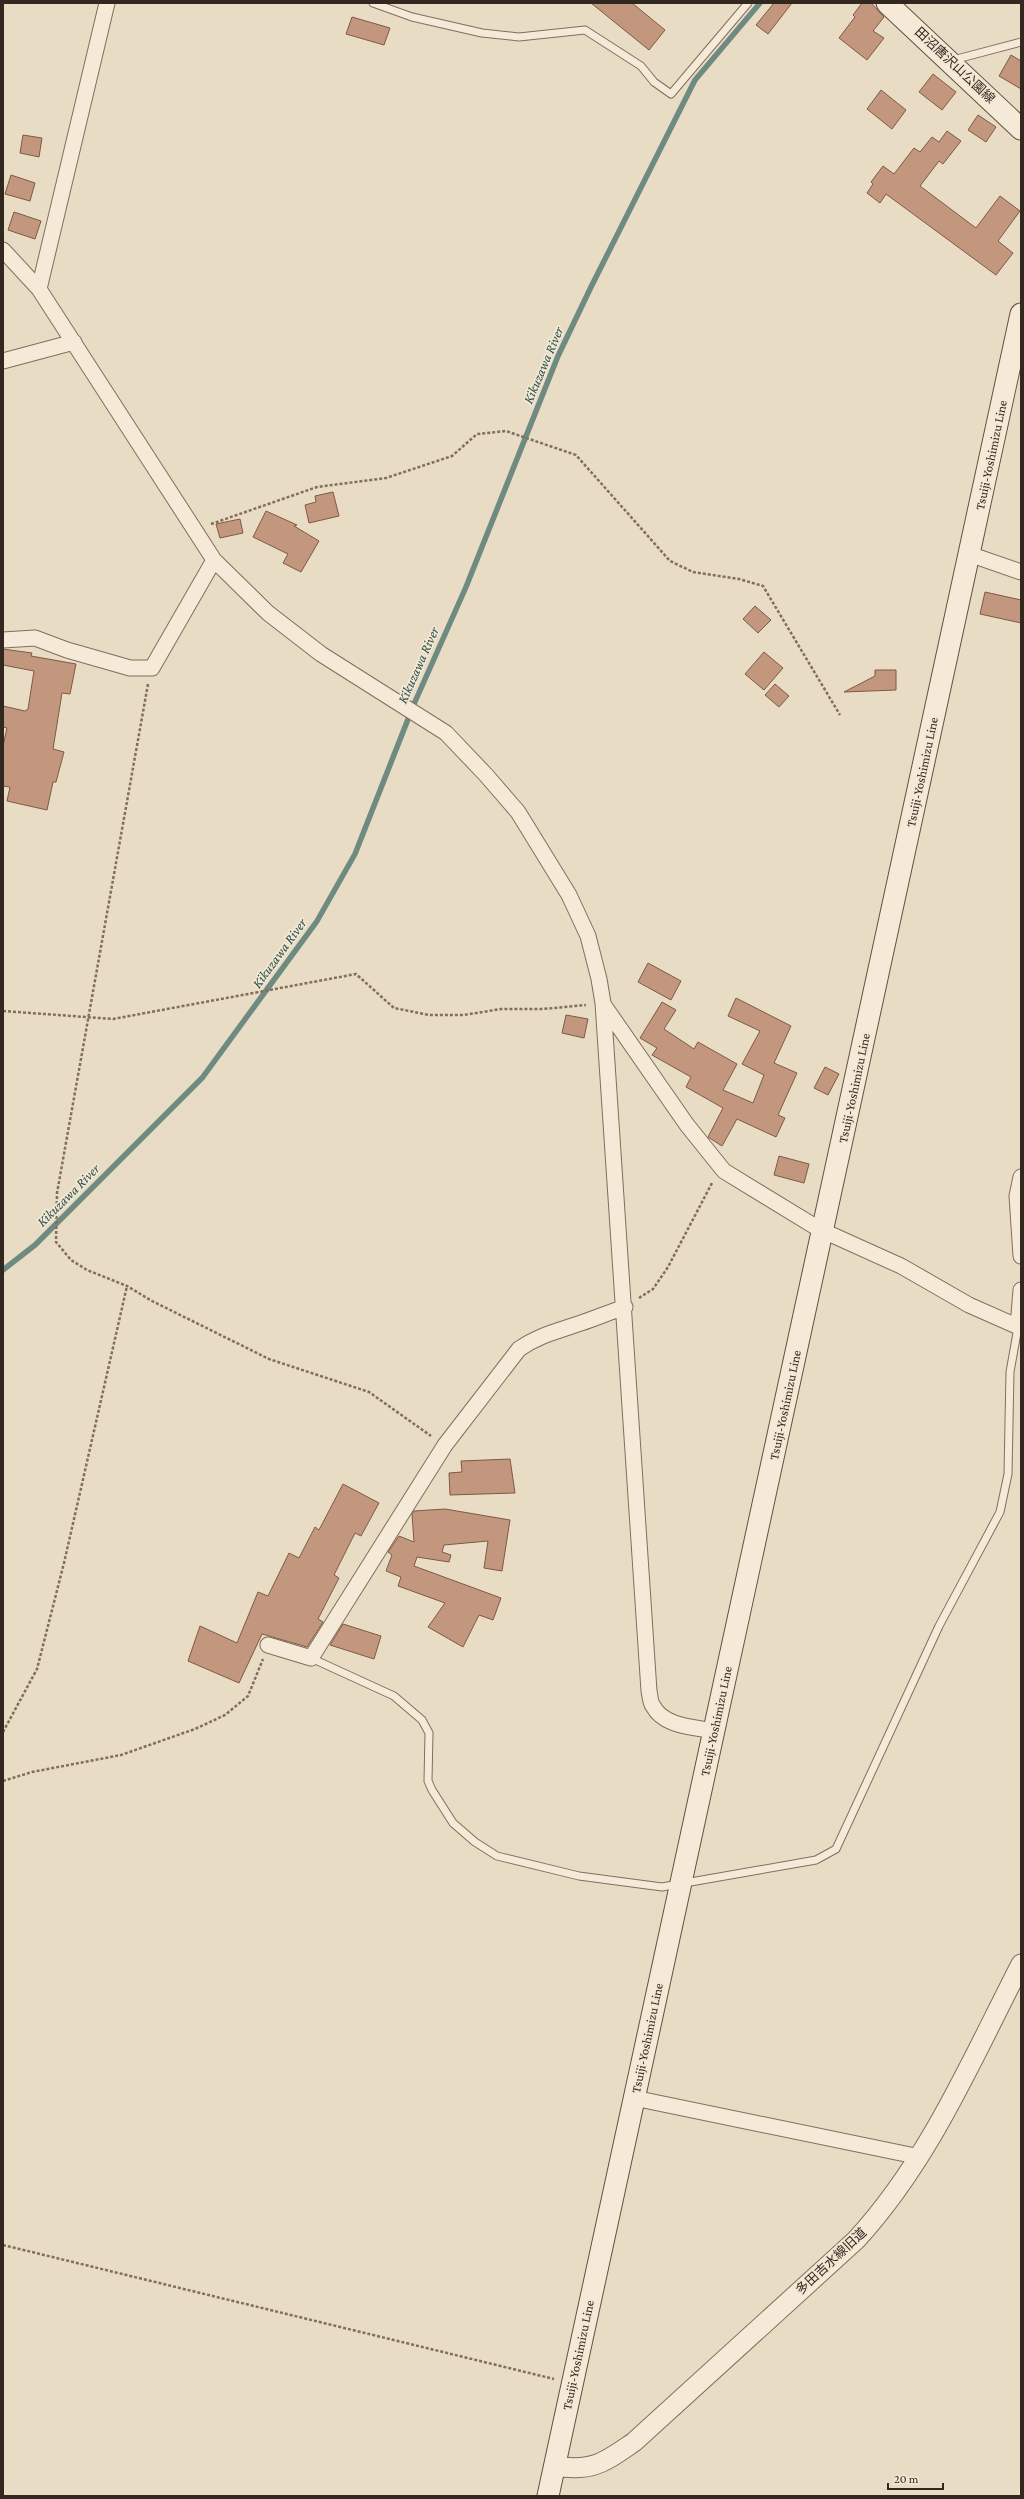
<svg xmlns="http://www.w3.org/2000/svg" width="1024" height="2499" font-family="'Crimson Pro','Noto Sans JP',serif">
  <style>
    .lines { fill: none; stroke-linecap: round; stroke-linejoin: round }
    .stream { stroke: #6e8a81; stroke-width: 5.5 }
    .building { fill: #c3977e; stroke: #7e5945 }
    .service-casing { stroke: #826e5d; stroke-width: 9 }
    .minor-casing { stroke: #826e5d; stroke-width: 17 }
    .tertiary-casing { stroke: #826e5d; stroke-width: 21 }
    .secondary-casing { stroke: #635040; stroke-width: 23 }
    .path { stroke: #826e5d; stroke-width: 2.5; stroke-dasharray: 3 2; stroke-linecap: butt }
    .service { stroke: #f5ead7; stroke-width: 7 }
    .minor { stroke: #f5ead7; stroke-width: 15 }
    .tertiary { stroke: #f5ead7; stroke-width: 19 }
    .secondary { stroke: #f5ead7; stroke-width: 21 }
    .labels { text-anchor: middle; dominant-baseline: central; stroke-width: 3.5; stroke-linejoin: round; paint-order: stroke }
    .street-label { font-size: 13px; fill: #33281f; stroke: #f1e7d3 }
    .water-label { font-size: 14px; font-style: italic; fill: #30514e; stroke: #f1e7d3 }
  </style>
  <rect width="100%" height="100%" fill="#e9dcc4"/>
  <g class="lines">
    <!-- stream -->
    <path class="stream" d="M3,1270L35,1245L202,1078L317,921L355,854L414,704L466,587L558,356L591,287L695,80L760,3"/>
  </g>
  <!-- building -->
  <path class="building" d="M591,3H632L665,30L649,50Z
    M774,3H792L768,34L756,25Z
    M862,3H871L884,17L873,31L884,38L867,60L839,38L855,17L853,15Z
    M352,17L390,28L384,45L346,34Z
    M1011,55L1021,61V89L999,76Z
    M933,74L956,92L942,110L919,92Z
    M881,90L906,110L892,129L867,109Z
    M978,115L996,127L986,142L968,130Z
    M947,131L961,141L943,164L939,161L920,186L976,228L1000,196L1020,211L998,241L1013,253L996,275L886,194L880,203L867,193L873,184L871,182L883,166L894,174L914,148L920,152L932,137L939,142Z
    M23,135L42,138L39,157L20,153Z
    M11,175L35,183L30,201L5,194Z
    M14,212L41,221L35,239L8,230Z
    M333,492L339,516L309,523L305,505L316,502L315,496Z
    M266,511L297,525L294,526L319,541L301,572L283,563L288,554L253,537Z
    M240,519L243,533L220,538L216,524Z
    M985,592L1021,600V623L980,614Z
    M755,606L771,620L758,633L743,619Z
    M3,649L32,653L31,656L76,664L70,694L62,693L53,749L64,752L56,782H53L47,810L7,801L10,787L3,786V746L7,728L3,727V706L25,711L28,709L34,671L3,665Z
    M764,652L783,668L764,690L745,674Z
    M875,670H896V690L844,692L875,676Z
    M775,684L789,696L779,707L765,695Z
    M648,963L681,981L671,1000L638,982Z
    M736,998L791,1026L774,1063L797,1073L778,1115L785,1118L776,1137L737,1119L722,1146L708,1137L723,1108L686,1087L691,1077L652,1055L657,1048L640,1038L662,1002L676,1010L664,1029L694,1049L698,1042L737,1064L723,1090L753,1103L764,1075L742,1064L760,1031L728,1016Z
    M566,1015L588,1019L584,1038L562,1033Z
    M825,1067L839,1074L828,1095L814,1088Z
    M779,1156L809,1164L804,1183L774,1175Z
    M510,1459L515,1493L450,1495L449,1473L462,1472L461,1461Z
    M343,1484L379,1503L361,1536L355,1533L334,1575L339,1578L318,1619L323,1622L307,1647L262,1634L239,1683L188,1661L200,1626L237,1643L258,1592L268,1596L289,1553L299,1558L315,1527L319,1530Z
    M445,1509L510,1520L502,1571L484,1568L488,1541L444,1545L442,1552L451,1555L449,1562L417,1557L414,1566L501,1598L493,1620L479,1615L463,1647L428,1627L445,1603L398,1586L401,1577L386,1571L392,1555L388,1552L399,1536L414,1542L412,1514L414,1511Z
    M343,1624L381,1636L374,1659L330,1645Z"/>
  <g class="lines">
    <!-- service casing -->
    <g class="service-casing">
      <path id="service" d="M373,3L412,17L482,33L519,37L585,30L641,66L654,82L671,94L748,3
        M953,60L1021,42
        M311,1658L394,1696L422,1720L429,1733L428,1781L432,1790L453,1823L475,1842L497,1856L579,1876L662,1887L816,1860L836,1849L939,1626L1000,1512L1008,1474L1010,1372L1018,1327"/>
    </g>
    <!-- minor casing -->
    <g class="minor-casing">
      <path id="minor" d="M3,250L39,289L214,560L268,613L321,654L446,733L486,775L518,812L569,895L588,936L599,979L603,1003L649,1691C650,1695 650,1702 653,1706C664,1727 694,1727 713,1731
        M39,289L107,3
        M3,361L74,342
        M969,554L1021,572
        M3,640L35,638L67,650L130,668H152L214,560
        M603,1004L687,1125L724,1171L819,1229L901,1266L969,1305L1021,1328
        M1021,1177L1017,1196L1021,1256
        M1018,1327L1021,1290
        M268,1645L311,1658L445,1445L519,1349C539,1335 558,1331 581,1323C596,1318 610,1312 625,1307
        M634,2098L920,2157"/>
    </g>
    <!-- tertiary casing -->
    <g class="tertiary-casing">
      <path id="tertiary" d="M554,2466C593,2472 603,2463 634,2442L856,2240C929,2161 972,2059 1021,1964"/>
    </g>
    <!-- secondary casing -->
    <g class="secondary-casing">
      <path id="secondary" d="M887,3L1021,129
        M548,2496L1021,314"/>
    </g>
    <!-- path -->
    <path class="path" d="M211,524L317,487L386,478L452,456L477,434L506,431L576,455L670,561L693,572L739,579L763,586L840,715
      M148,684L57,1193L56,1242L71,1260L87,1270L127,1286L152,1301L269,1359L369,1392L431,1436
      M3,1011L113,1019L356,974L394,1008L429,1015H464L501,1009H543L586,1005
      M639,1298L653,1289L668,1267L712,1183
      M3,1732L37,1669L64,1563L127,1286
      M3,1781L32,1772L121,1755L195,1729L225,1715L248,1696L263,1659
      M3,2245L554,2379"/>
    <!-- service -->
    <use href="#service" class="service"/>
    <!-- minor -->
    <use href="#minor" class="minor"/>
    <!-- tertiary -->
    <use href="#tertiary" class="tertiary"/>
    <!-- secondary -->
    <use href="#secondary" class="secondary"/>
  </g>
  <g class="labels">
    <!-- street labels -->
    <g class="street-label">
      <text transform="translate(955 65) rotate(43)">田沼唐沢山公園線</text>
      <text transform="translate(991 455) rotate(-78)">Tsuiji-Yoshimizu Line</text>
      <text transform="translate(922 772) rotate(-78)">Tsuiji-Yoshimizu Line</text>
      <text transform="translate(854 1088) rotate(-78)">Tsuiji-Yoshimizu Line</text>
      <text transform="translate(785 1405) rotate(-78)">Tsuiji-Yoshimizu Line</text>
      <text transform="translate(716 1721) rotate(-78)">Tsuiji-Yoshimizu Line</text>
      <text transform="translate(647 2038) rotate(-78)">Tsuiji-Yoshimizu Line</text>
      <text transform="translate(831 2261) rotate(-43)">多田吉水線旧道</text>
      <text transform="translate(578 2355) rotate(-78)">Tsuiji-Yoshimizu Line</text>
    </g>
    <!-- water labels -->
    <g class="water-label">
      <text transform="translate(543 365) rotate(-67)">Kikuzawa River</text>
      <text transform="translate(418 665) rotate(-66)">Kikuzawa River</text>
      <text transform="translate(279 953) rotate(-54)">Kikuzawa River</text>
      <text transform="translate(68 1195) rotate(-45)">Kikuzawa River</text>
    </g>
  </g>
  <!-- border -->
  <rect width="1024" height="2499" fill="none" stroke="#33281f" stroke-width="8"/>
  <!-- scale -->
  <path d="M888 2483v6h55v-6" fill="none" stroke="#33281f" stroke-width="2"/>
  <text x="894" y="2483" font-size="12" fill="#33281f" stroke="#f1e7d3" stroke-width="3" paint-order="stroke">20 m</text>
</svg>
